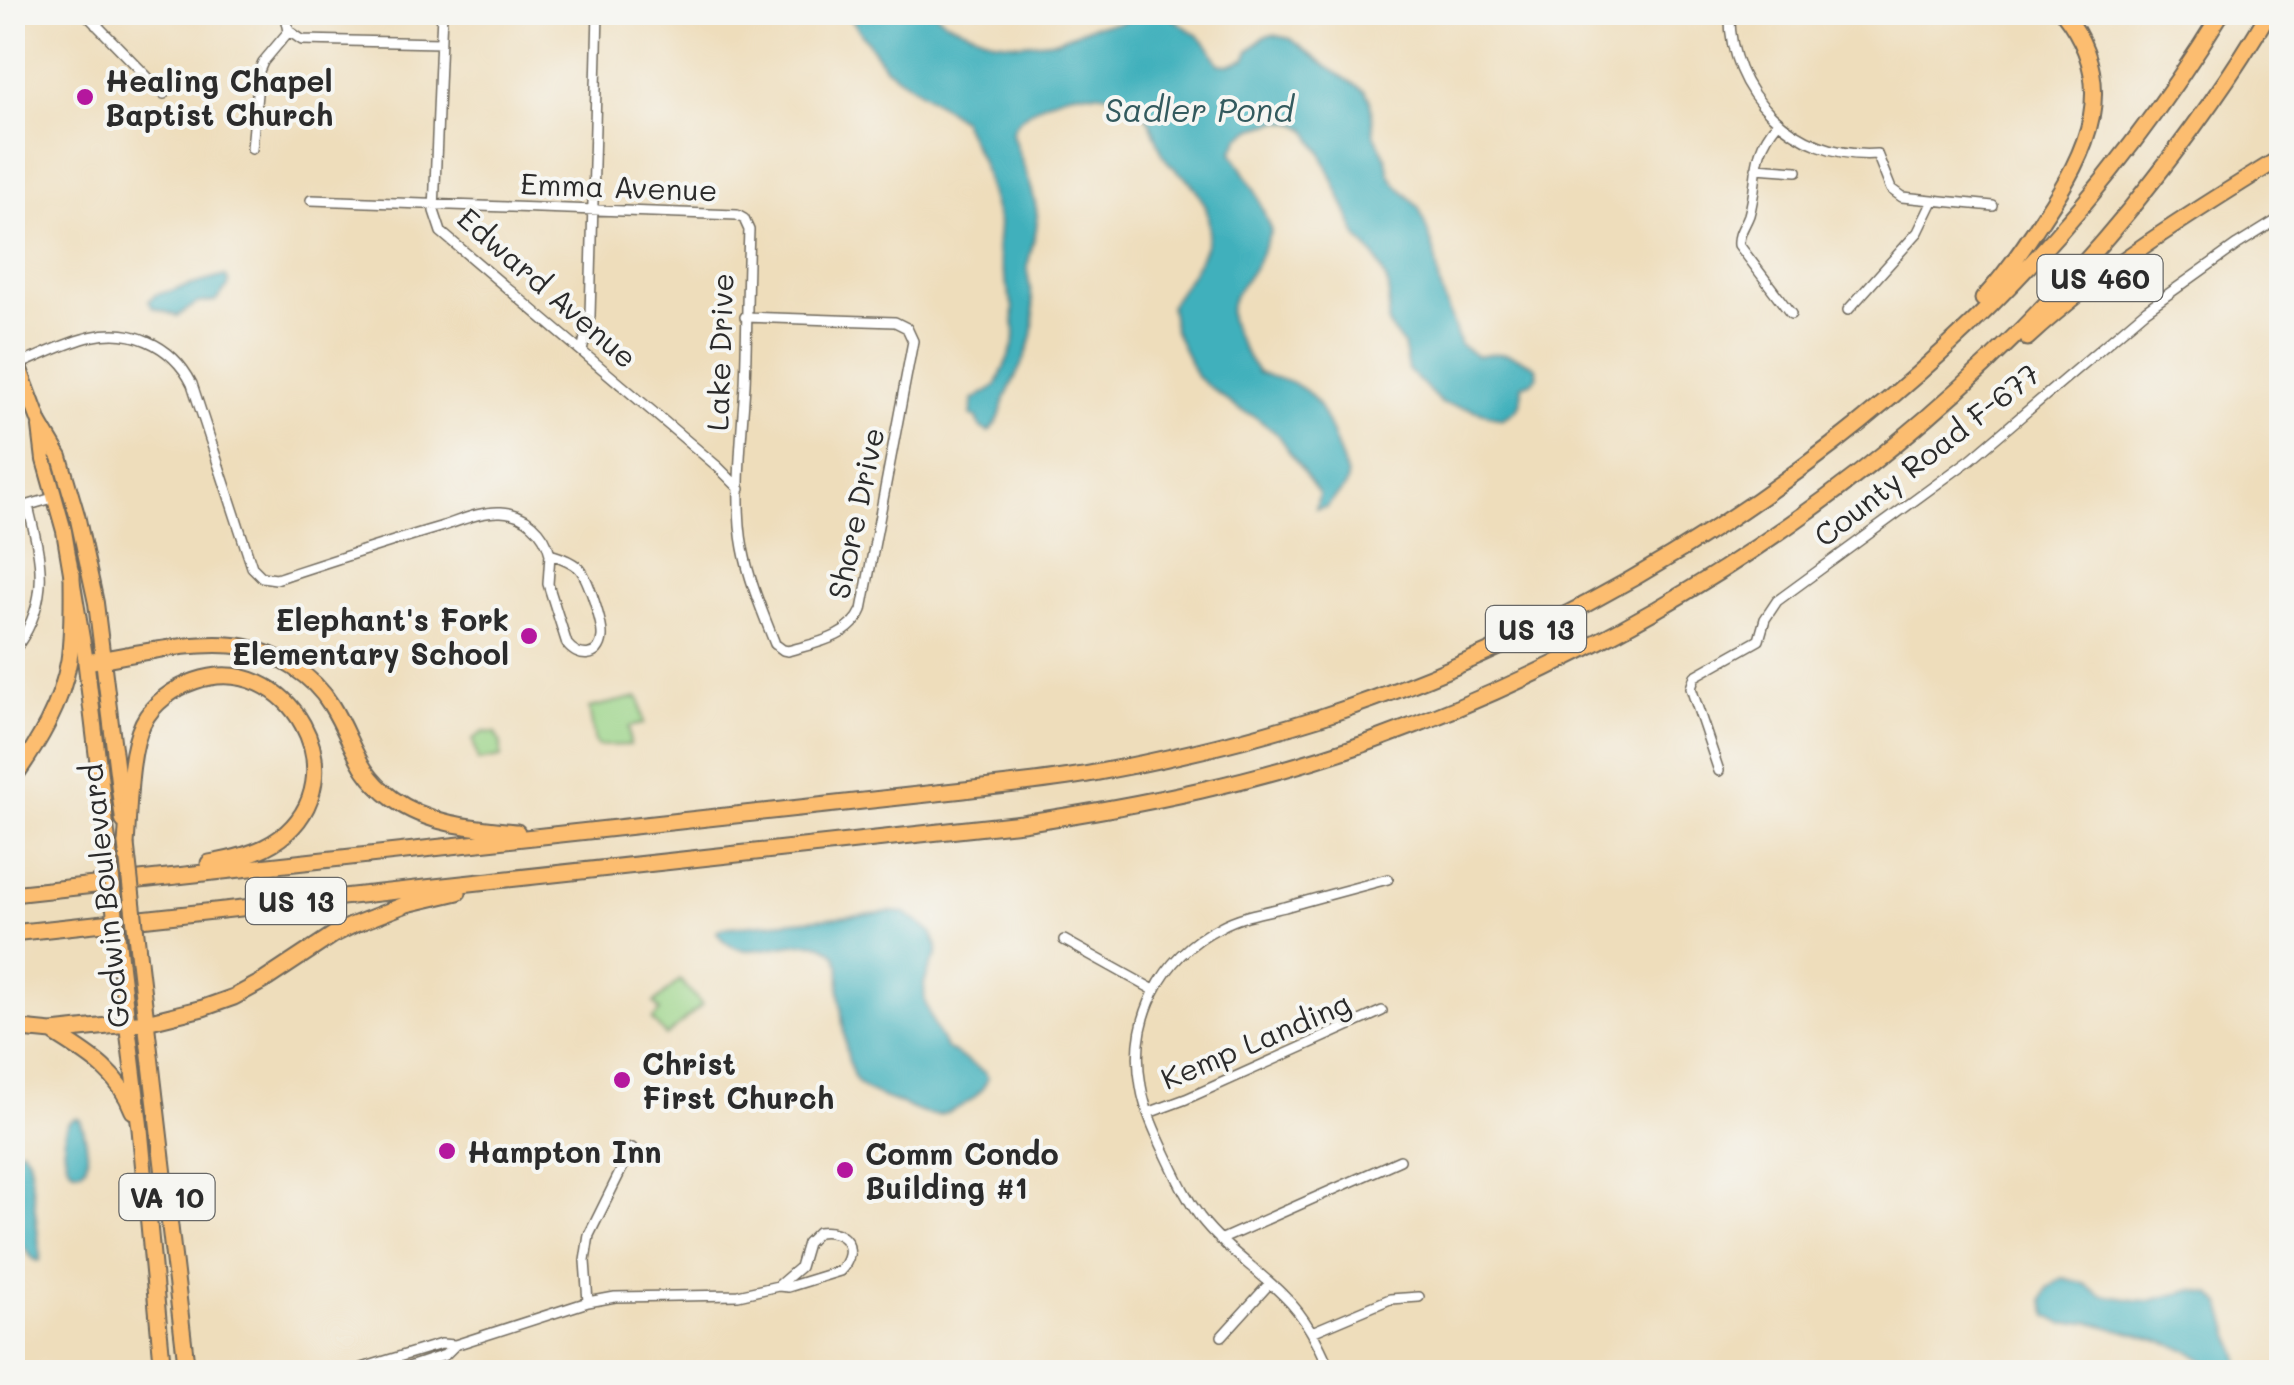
<svg xmlns="http://www.w3.org/2000/svg" width="2294" height="1385" font-family="Mali,sans-serif">
  <style>
    .green { fill: #9ad386; stroke: #627f58; stroke-width: 2.5 }
    .water { fill: #41b0bc; stroke: #366e74; stroke-width: 2.5 }
    .lines { fill: none; stroke-linecap: round; stroke-linejoin: round }
    .street-casing { stroke: #6f695d; stroke-width: 12 }
    .primary-casing { stroke: #6f695d; stroke-width: 18 }
    .highway-casing { stroke: #6f695d; stroke-width: 19 }
    .street { stroke: #fff; stroke-width: 9 }
    .primary { stroke: #fcbd6f; stroke-width: 14 }
    .highway { stroke: #fcbd6f; stroke-width: 15 }
    .highway-bridge-casing { stroke: #6f695d; stroke-width: 19; stroke-linecap: butt }
    .highway-bridge { stroke: #fcbd6f; stroke-width: 15 }
    .poi-dot { fill: #b5179e; stroke: #f6f6f2; stroke-width: 4 }
    .labels { text-anchor: middle; dominant-baseline: central; stroke-width: 8; stroke-linejoin: round; paint-order: stroke }
    .shield { fill: #f6f6f2; stroke: #686867; stroke-width: 2.5 }
    .shield-label { font-size: 28px; font-weight: bold; fill: #2b2b2b }
    .poi-label { font-size: 30px; font-weight: bold; fill: #2b2b2b; stroke: #f6f6f2; text-anchor: start }
    .street-label { font-size: 30px; fill: #2b2b2b; stroke: #f6f6f2 }
    .water-label { font-size: 32px; font-style: italic; fill: #335a5e; stroke: #f6f6f2 }
  </style>
  <rect width="100%" height="100%" fill="#f6f6f2"/>
  <filter id="ink" filterUnits="userSpaceOnUse"><feTurbulence type="fractalNoise" baseFrequency=".01" numOctaves="2"/><feDisplacementMap in="SourceGraphic" scale="20" xChannelSelector="R" yChannelSelector="G"/><feConvolveMatrix kernelMatrix="1 2 1 2 8 2 1 2 1" color-interpolation-filters="sRGB"/></filter>
  <filter id="wash" filterUnits="userSpaceOnUse"><feTurbulence type="fractalNoise" baseFrequency=".0048" numOctaves="4" result="noise"/><feDisplacementMap in="SourceGraphic" scale="40" xChannelSelector="R" yChannelSelector="G"/><feGaussianBlur stdDeviation="2.25" result="paint"/><feColorMatrix in="noise" values="0 0 0 0 0 0 0 0 0 0 0 0 0 0 0 0 0 1.4 0 .05"/><feComposite in="paint" operator="in"/></filter>
  <g filter="url(#wash)">
    <rect width="100%" height="100%" fill="#edb"/>
    <!-- green -->
    <path class="green" d="M637,697L640,700L644,724L629,727L630,745L598,746L595,743L589,708Z
      M484,732L496,733L501,744V757L478,761L473,739Z
      M680,980L702,1005L666,1036L652,1020L660,1011L654,1003Z"/>
    <!-- water -->
    <path class="water" d="M847,13H936L945,21L994,41L1021,44L1058,40L1092,26L1119,23L1153,13H1165L1198,36L1210,48L1219,64L1228,65L1245,59L1249,51L1264,37L1273,35L1291,39L1327,67L1365,91L1370,99L1374,134L1386,158L1389,174L1394,182L1419,208L1422,216L1434,250L1440,286L1460,345L1476,356C1499,351 1517,354 1536,367L1537,376L1531,382L1522,385C1522,407 1521,408 1502,419L1468,408L1442,404L1408,370L1403,345L1388,324L1389,288L1386,280L1376,258L1359,239L1320,150L1306,129L1298,124L1280,121L1255,128L1240,137L1232,152L1255,190L1271,231C1265,243 1261,256 1254,267C1246,281 1233,293 1230,308C1226,324 1249,360 1258,373C1273,377 1290,381 1303,389C1325,402 1338,452 1347,475C1348,492 1335,494 1327,507L1316,509L1319,494L1276,433L1254,416L1238,409L1197,377L1174,330L1170,306C1197,262 1230,232 1191,183C1183,173 1169,167 1164,156C1152,133 1154,114 1127,100C1113,93 1089,91 1074,93C1054,97 1016,113 1012,133C1020,159 1034,188 1037,214C1039,233 1029,249 1028,267C1027,283 1033,297 1034,313C1035,350 1018,367 1005,399C1000,413 1000,423 988,432L980,427L977,418L971,416L973,400L996,386L1014,344L1015,335L1013,308L997,250L999,224L982,164L961,119L886,68Z
      M225,276L229,282L228,287L215,301L198,303L177,316L152,307L149,301L155,295Z
      M891,912L905,913L931,932L937,946V955L930,967L924,984L925,1002L934,1026L945,1047L985,1073L988,1078C981,1096 966,1105 949,1112C930,1120 916,1110 899,1103C886,1098 867,1093 858,1083C845,1068 842,1014 840,994C838,979 844,961 831,950C801,926 742,974 717,932L720,929L729,927Z
      M75,1118L80,1120C84,1128 97,1176 74,1170C62,1166 62,1130 68,1123C70,1120 73,1120 75,1118Z
      M22,1149L28,1157L30,1167L40,1252V1260L37,1261C27,1256 27,1246 13,1239V1152Z
      M2063,1278L2083,1283L2102,1295L2136,1300L2149,1301L2193,1290L2211,1294L2222,1305L2243,1372H2221L2188,1350L2136,1334L2089,1322L2063,1324L2048,1316L2043,1299L2048,1288Z"/>
  </g>
  <g filter="url(#ink)">
    <g class="lines">
      <!-- street casing -->
      <g class="street-casing">
        <path id="street" d="M84,12L164,94
          M285,12L289,31
          M442,12L434,211L441,232L718,467L740,489
          M1730,12C1727,93 1796,160 1877,154L1891,189L1902,197L1993,206
          M96,25L108,12
          M289,31L302,40L441,43
          M1778,122C1749,156 1760,177 1749,215C1745,226 1738,233 1739,245L1791,314
          M252,149L259,71L263,62L289,31
          M1756,168L1797,171
          M311,200L737,215L744,219L749,230C747,281 747,333 745,385C742,433 734,502 743,548C749,581 763,613 775,644L783,650L788,651C815,643 850,638 862,610L913,341L907,328L895,322L745,317
          M1848,310L1918,232L1933,201
          M582,351L590,316L598,12
          M18,365C60,348 102,321 147,341C168,350 182,364 192,384L252,567L262,577L276,579C331,561 385,543 440,527C459,521 481,511 501,512C525,513 545,531 550,554
          M12,510L56,497
          M550,554C560,557 571,561 579,568C588,577 603,625 602,637C600,659 578,659 567,644L548,584Z
          M18,645C51,597 41,559 28,506
          M1719,771L1691,688L1695,676L1759,640L1765,619L1777,601L1971,459L2146,310L2237,245L2282,217
          M1064,940L1154,990
          M1148,1113L1186,1099L1382,1011
          M1220,1240L1400,1160
          M588,1302L585,1261L589,1235L632,1148
          M1312,1332L1390,1299L1419,1297
          M1222,1336L1270,1283
          M349,1372L441,1344L455,1345L588,1302L615,1297L738,1295L778,1286L788,1287L840,1271C860,1250 846,1228 818,1232L807,1243L800,1267L778,1286
          M394,1372L445,1355L455,1345
          M1331,1372C1319,1344 1306,1317 1283,1295C1256,1268 1224,1248 1200,1217C1186,1198 1177,1178 1167,1157C1156,1134 1145,1111 1141,1086C1129,1021 1160,957 1220,927C1240,916 1263,912 1285,907C1320,897 1354,888 1388,879"/>
      </g>
      <!-- primary casing -->
      <g class="primary-casing">
        <path id="primary" d="M12,348L40,423L60,457L77,515L96,603L123,821
          M40,427L44,460L64,531L86,662"/>
      </g>
      <!-- highway casing -->
      <g class="highway-casing">
        <path id="highway" d="M1983,299C2006,274 2025,246 2043,218C2088,151 2120,84 2063,12
          M2027,338C2104,267 2193,212 2282,157
          M12,780C38,744 62,704 69,660C73,632 72,602 72,574
          M126,844C129,810 128,753 143,723C153,703 174,688 195,681C289,649 360,777 280,838C260,853 233,859 209,863
          M108,846L86,662C131,655 202,638 245,647C278,654 313,675 331,705C354,742 355,771 393,799C429,825 475,828 517,832
          M12,894L964,790C1007,785 1051,781 1094,773C1169,759 1245,741 1318,718C1689,597 2017,346 2222,12
          M12,933L1022,823C1142,805 1261,781 1375,740C1670,633 1932,451 2131,208C2181,146 2229,82 2269,12
          M139,961L187,1372
          M120,963L140,1129L163,1372
          M12,1028L52,1032L146,1022L203,1008L234,997L265,980L333,935L353,925L407,904L458,892
          M52,1032C87,1054 118,1071 133,1111"/>
      </g>
      <!-- street -->
      <use href="#street" class="street"/>
      <!-- primary -->
      <use href="#primary" class="primary"/>
      <!-- highway -->
      <use href="#highway" class="highway"/>
      <!-- highway-bridge casing -->
      <g class="highway-bridge-casing">
        <path id="highway-bridge" d="M126,844L139,961
          M108,846L120,963"/>
      </g>
      <!-- highway-bridge -->
      <use href="#highway-bridge" class="highway-bridge"/>
    </g>
  </g>
  <!-- markers -->
  <g class="poi-dot">
    <circle cx="85" cy="97" r="10"/>
    <circle cx="529" cy="636" r="10"/>
    <circle cx="622" cy="1080" r="10"/>
    <circle cx="447" cy="1151" r="10"/>
    <circle cx="845" cy="1170" r="10"/>
  </g>
  <g class="labels">
    <!-- shield labels -->
    <g class="shield">
      <rect x="2037.5" y="255" width="125" height="46" rx="8"/>
      <rect x="1486" y="606" width="100" height="46" rx="8"/>
      <rect x="246" y="878" width="100" height="46" rx="8"/>
      <rect x="119.5" y="1174" width="95" height="46" rx="8"/>
    </g>
    <g class="shield-label">
      <text x="2100" y="278">US 460</text>
      <text x="1536" y="629">US 13</text>
      <text x="296" y="901">US 13</text>
      <text x="167" y="1197">VA 10</text>
    </g>
    <!-- poi labels -->
    <g class="poi-label">
      <text x="105" y="80">Healing Chapel<tspan x="105" dy="34">Baptist Church</tspan></text>
      <text x="509" y="619" text-anchor="end">Elephant's Fork<tspan x="509" dy="34">Elementary School</tspan></text>
      <text x="642" y="1063">Christ<tspan x="642" dy="34">First Church</tspan></text>
      <text x="467" y="1151">Hampton Inn</text>
      <text x="865" y="1153">Comm Condo<tspan x="865" dy="34">Building #1</tspan></text>
    </g>
    <!-- street labels -->
    <g class="street-label">
      <text transform="translate(619 186) rotate(2)">Emma Avenue</text>
      <text transform="translate(548 287) rotate(41)">Edward Avenue</text>
      <text transform="translate(719 352) rotate(-88)">Lake Drive</text>
      <text transform="translate(1926 454) rotate(-38)">County Road F-677</text>
      <text transform="translate(855 513) rotate(-78)">Shore Drive</text>
      <text transform="translate(104 896) rotate(-96)">Godwin Boulevard</text>
      <text transform="translate(1255 1040) rotate(-23)">Kemp Landing</text>
    </g>
    <!-- water labels -->
    <g class="water-label">
      <text x="1199" y="109">Sadler Pond</text>
    </g>
  </g>
  <!-- margin -->
  <rect width="2294" height="1385" fill="none" stroke="#f6f6f2" stroke-width="50"/>
</svg>
